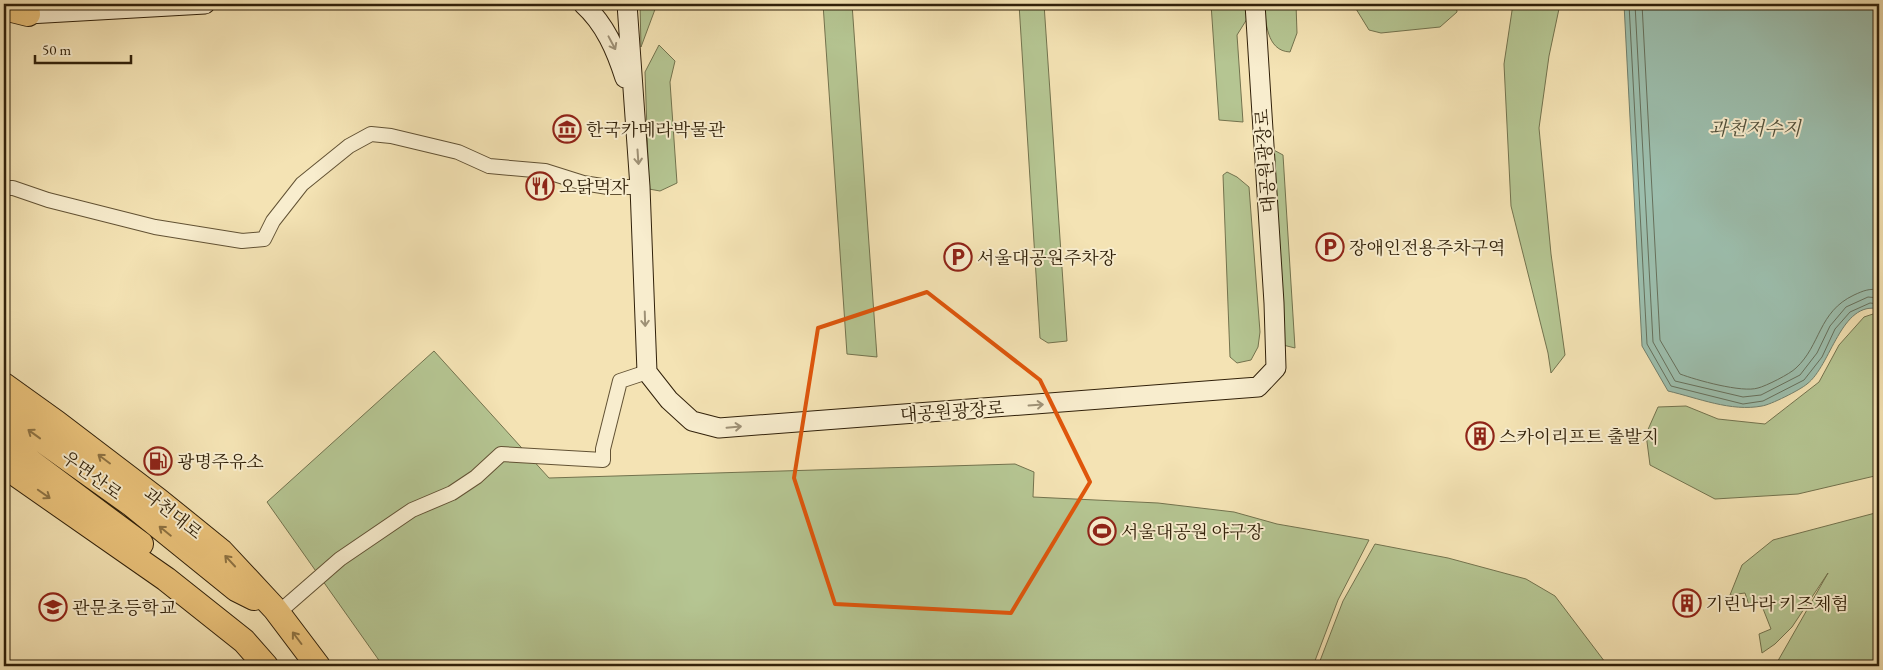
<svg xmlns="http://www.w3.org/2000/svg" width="1883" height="670" font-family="'EB Garamond','Noto Serif KR',serif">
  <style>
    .green { fill: #b5c592; stroke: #73734e }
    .water { fill: #9cbead; stroke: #717f6c }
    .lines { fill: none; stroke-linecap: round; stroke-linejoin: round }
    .shore { stroke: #66705c; stroke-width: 1 }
    .street-casing { stroke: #625234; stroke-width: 16 }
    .secondary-casing { stroke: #31210a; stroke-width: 21 }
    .highway-casing { stroke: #31210a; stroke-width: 26 }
    .street { stroke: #f8edce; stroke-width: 14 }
    .secondary { stroke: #f8edce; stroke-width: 19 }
    .highway { stroke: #eac27a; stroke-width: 24 }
    .oneway { stroke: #9e9176 }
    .oneway2 { stroke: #8e7242 }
    .marked { fill: none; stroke: #df560c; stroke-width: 4; stroke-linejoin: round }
    .labels { text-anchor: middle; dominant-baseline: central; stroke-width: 4; stroke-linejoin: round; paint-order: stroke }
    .poi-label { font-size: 18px; fill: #31210a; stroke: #f8edce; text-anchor: start }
    .street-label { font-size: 18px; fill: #31210a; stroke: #f8edce }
    .water-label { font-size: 19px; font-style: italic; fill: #51503b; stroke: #f8edce }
  </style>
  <rect width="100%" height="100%" fill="#f4e3b4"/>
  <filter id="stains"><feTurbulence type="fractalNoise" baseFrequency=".004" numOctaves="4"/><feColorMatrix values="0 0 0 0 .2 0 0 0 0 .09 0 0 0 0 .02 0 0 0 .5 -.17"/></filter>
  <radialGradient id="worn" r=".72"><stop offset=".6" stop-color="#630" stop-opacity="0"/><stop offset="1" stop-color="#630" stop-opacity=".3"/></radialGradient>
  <!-- green -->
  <path class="green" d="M640,4H657L641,47Z
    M823,4H852L877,357L847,354Z
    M1019,4H1044L1067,341L1048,343L1040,338Z
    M1211,4H1245L1247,19L1237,35L1243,122L1219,120Z
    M1264,4H1296L1297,33L1290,52C1266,51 1266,21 1264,4Z
    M1353,4H1456L1457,12L1440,27L1381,33L1369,30Z
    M1513,4H1560L1549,56L1539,128L1551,254L1565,355L1551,373L1548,353L1511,206L1504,64Z
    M659,45L675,61L670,82L677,183L660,191L649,189L645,72Z
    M1270,148L1283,155L1295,348L1283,345Z
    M1227,172L1237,177L1249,187L1260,332L1258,347L1251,360L1237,363L1230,357L1223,175Z
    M1879,312V475L1798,494L1715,499L1650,465L1646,434L1658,407L1686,406L1718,419L1765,424L1819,382L1839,345L1864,317Z
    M434,351L549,478L1015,464L1034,472L1033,497L1158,503L1234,512L1277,524L1369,540L1338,600L1313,666H383L267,502Z
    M1879,512V666H1775L1828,573L1792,627L1775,644L1762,653L1759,634L1771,629L1760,601L1749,605L1745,593L1730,595L1742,565L1773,540Z
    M1375,544L1448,558L1526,579L1555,596L1608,666H1318L1343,601Z"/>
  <!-- water -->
  <path class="water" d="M1624,4H1879V309C1841,300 1831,366 1807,384C1800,390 1770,405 1762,406C1731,412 1698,398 1668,391L1642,346Z"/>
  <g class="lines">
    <!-- shore -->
    <path class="shore" d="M1629,4L1647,344L1671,386L1743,404L1763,401L1804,380L1822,357L1835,329L1850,312L1870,303L1879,304
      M1635,4L1653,342L1675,381L1743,397L1761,395L1800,375L1817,353L1830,326L1846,307L1868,297L1879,298
      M1642,4L1660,340L1680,374C1696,380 1742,393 1758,388C1766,386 1790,374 1796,368C1821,345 1818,312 1854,295C1863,291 1869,288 1879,290"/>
    <!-- street casing -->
    <g class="street-casing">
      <path id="street" d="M4,188H13L48,200L155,227L242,241L264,239L273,221L302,184L349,146L371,134L391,136L458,152L489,166L545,171L583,183L608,187H640
        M278,613L340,559L412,510L452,493L476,477L501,454L603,460V449L620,381L647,372"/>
    </g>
    <!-- secondary casing -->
    <g class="secondary-casing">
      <path id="secondary" d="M583,4C605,24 616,50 625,78
        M627,4L640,187L647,372L669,400L692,421L719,428L1258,387L1276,368L1274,303L1255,4
        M28,14L205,4"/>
    </g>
    <!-- highway casing -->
    <g class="highway-casing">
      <path id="highway" d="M4,8L28,14
        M4,385L57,423L158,500L221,551L275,609L318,666
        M4,413L131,504L236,589L254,598
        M4,442L141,544
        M4,466L166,579L244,641L266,666"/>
    </g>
    <!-- street -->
    <use href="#street" class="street"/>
    <!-- secondary -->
    <use href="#secondary" class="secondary"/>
    <!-- highway -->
    <use href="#highway" class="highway"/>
  </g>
  <!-- one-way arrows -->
  <defs><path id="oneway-shaft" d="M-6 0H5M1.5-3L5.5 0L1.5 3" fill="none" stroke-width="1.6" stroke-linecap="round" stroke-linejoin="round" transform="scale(1.25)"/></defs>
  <g class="oneway">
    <use href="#oneway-shaft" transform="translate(612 43) rotate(62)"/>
    <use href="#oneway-shaft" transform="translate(638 157) rotate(86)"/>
    <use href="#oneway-shaft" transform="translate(645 319) rotate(88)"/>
    <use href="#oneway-shaft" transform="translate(1036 405) rotate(-4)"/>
    <use href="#oneway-shaft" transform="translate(734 427) rotate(-5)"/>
  </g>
  <g class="oneway2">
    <use href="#oneway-shaft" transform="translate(34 434) rotate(-144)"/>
    <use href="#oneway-shaft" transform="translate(104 459) rotate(-143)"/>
    <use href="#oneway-shaft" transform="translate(44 494) rotate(35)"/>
    <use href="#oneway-shaft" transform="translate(165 531) rotate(-141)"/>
    <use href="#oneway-shaft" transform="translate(230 561) rotate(-133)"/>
    <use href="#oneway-shaft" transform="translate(297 638) rotate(-127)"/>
  </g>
  <!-- marked area -->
  <path class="marked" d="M927,292L1040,380L1090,482L1011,613L835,604L794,478L818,328Z"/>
  <!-- icons -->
  <defs>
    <g id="museum-ring" transform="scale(1.4375)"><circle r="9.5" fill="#f8edce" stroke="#8f2418" stroke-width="1.5"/><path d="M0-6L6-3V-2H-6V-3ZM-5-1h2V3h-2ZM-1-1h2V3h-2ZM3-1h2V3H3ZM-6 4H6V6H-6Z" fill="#8f2418"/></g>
    <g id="restaurant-ring" transform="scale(1.4375)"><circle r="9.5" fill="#f8edce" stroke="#8f2418" stroke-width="1.5"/><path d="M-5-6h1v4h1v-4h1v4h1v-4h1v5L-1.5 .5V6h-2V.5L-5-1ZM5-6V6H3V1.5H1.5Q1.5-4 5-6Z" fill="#8f2418"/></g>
    <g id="parking-ring" transform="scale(1.4375)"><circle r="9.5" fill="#f8edce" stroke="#8f2418" stroke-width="1.5"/><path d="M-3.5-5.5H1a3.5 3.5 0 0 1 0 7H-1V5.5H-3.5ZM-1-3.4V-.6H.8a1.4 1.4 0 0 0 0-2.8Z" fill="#8f2418"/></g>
    <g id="building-ring" transform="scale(1.4375)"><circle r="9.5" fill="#f8edce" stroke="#8f2418" stroke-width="1.5"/><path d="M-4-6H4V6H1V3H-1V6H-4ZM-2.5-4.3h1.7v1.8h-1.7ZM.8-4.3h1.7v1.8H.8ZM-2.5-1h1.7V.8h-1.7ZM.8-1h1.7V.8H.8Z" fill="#8f2418"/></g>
    <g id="fuel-ring" transform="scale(1.4375)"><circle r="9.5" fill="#f8edce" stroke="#8f2418" stroke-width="1.5"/><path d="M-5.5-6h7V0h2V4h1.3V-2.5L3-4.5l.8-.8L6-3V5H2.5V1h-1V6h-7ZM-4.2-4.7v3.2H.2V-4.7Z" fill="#8f2418"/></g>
    <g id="stadium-ring" transform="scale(1.4375)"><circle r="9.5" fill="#f8edce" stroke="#8f2418" stroke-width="1.5"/><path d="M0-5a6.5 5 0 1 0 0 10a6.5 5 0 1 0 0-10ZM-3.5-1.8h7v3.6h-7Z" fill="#8f2418"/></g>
    <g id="school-ring" transform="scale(1.4375)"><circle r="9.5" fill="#f8edce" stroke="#8f2418" stroke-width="1.5"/><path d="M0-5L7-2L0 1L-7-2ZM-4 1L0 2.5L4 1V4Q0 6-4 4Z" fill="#8f2418"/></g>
  </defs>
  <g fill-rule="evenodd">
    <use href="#museum-ring" x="567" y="129"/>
    <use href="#restaurant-ring" x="540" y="186"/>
    <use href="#parking-ring" x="1330" y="247"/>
    <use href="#parking-ring" x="958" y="257"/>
    <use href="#building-ring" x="1480" y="436"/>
    <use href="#fuel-ring" x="158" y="461"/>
    <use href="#stadium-ring" x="1102" y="531"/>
    <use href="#building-ring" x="1687" y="603"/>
    <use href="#school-ring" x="53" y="607"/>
  </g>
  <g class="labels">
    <!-- poi labels -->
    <g class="poi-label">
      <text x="586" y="129">한국카메라박물관</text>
      <text x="559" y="186">오닭먹자</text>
      <text x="1349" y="247">장애인전용주차구역</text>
      <text x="977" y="257">서울대공원주차장</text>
      <text x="1499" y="436">스카이리프트 출발지</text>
      <text x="177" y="461">광명주유소</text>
      <text x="1121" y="531">서울대공원 야구장</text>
      <text x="1706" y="603">기린나라 키즈체험</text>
      <text x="72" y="607">관문초등학교</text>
    </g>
    <!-- street labels -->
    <g class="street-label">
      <text transform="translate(1265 161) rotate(-94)">대공원광장로</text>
      <text transform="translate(952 411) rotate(-4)">대공원광장로</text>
      <text transform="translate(92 475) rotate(36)">우면산로</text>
      <text transform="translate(173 513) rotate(39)">과천대로</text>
    </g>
    <!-- water labels -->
    <g class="water-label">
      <text x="1755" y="128">과천저수지</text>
    </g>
  </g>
  <!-- margin -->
  <rect width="1883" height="670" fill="none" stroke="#f4e3b4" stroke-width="20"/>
  <rect x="5" y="5" width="1873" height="660" fill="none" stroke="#31210a" stroke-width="2.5"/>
  <rect x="10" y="10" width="1863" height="650" fill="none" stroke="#31210a"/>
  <!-- scale -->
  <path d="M35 55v8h96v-8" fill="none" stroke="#31210a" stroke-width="2.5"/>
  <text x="42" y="55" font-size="15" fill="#31210a" stroke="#f8edce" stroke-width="4" paint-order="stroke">50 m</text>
  <rect width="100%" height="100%" filter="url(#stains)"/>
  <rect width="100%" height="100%" fill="url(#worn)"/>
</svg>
